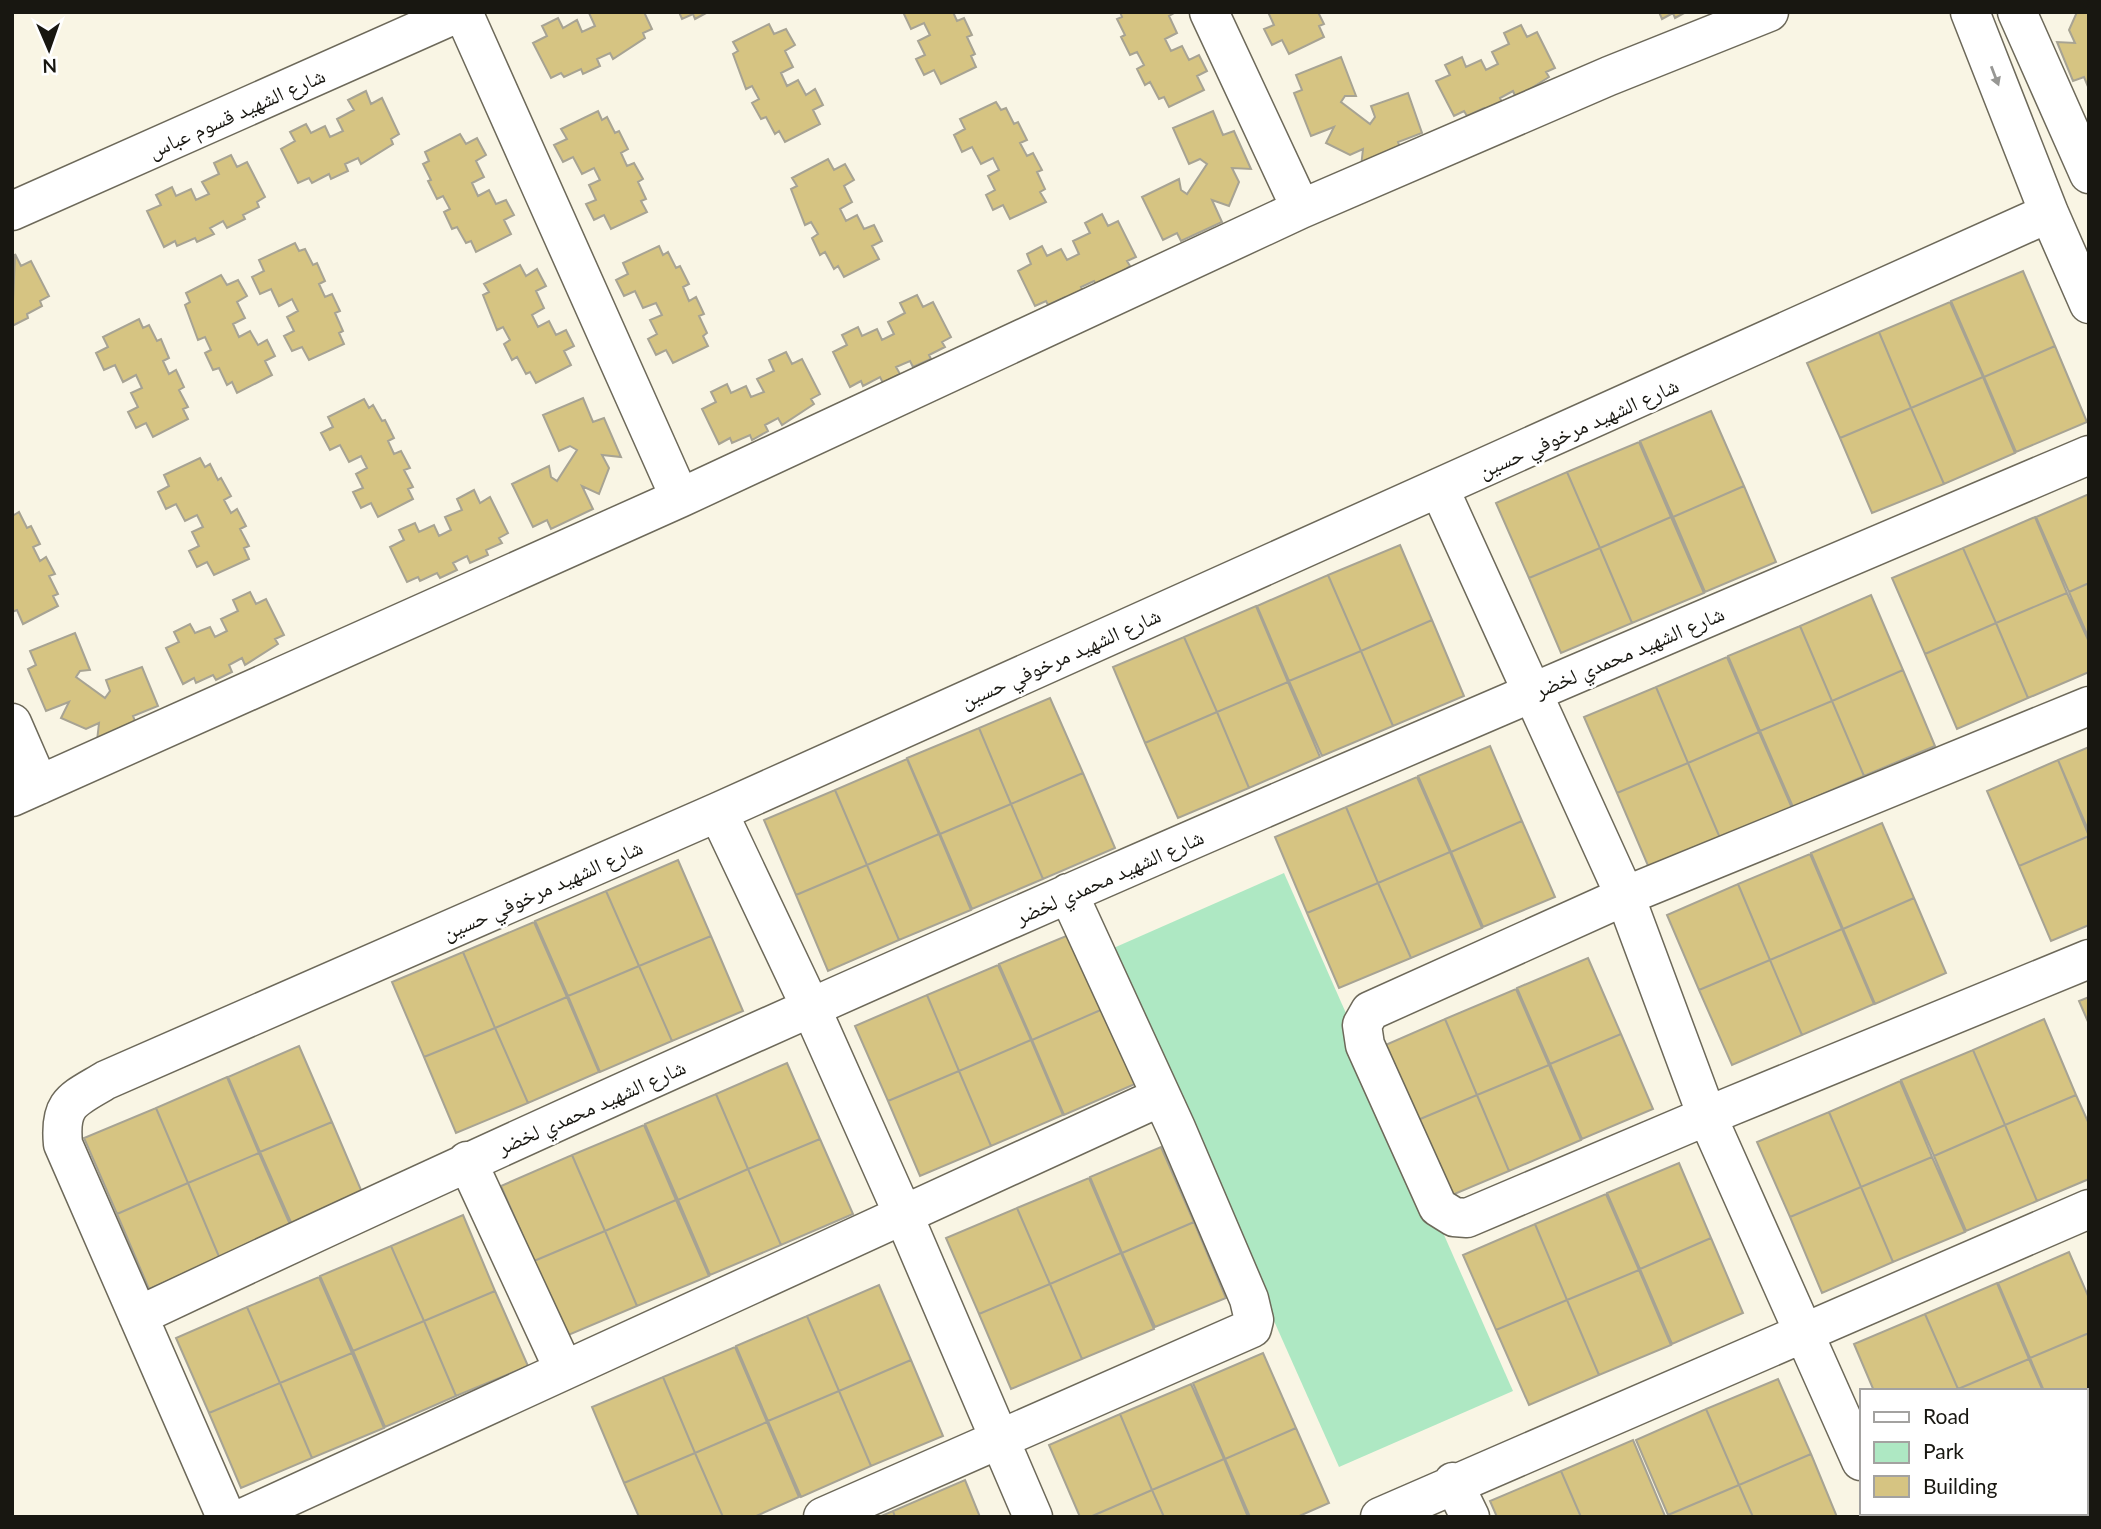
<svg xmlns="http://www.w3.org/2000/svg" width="2101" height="1529" font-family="Lato,'Noto Naskh Arabic',sans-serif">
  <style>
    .green { fill: #aee8c3 }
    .building { fill: #d6c482; stroke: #a7a393; stroke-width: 2 }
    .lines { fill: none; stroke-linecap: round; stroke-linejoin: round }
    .minor-casing { stroke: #6d695a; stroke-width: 41 }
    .minor { stroke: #fff; stroke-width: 38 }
    .oneway { fill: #979794 }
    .labels { text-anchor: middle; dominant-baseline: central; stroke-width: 6; stroke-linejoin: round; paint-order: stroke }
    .street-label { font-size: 21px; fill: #181711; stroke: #fff }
  </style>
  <rect width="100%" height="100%" fill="#f9f5e4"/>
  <!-- green -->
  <path class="green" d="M1284,873L1513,1391L1339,1467L1109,950Z"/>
  <!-- building -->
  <path class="building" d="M644,12L652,29L643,33L645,38L613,59L610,53L597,59L600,66L583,74L581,69L564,77L561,73L551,78L533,43L547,36L542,26L558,18L563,28L577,20L582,32L595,26L589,13L591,12Z
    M679,12H708L695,19L693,14L682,19Z
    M903,12H953L957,21L964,18L972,35L967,37L975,54L971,56L976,67L941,84L934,70L924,75L916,59L925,55L918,41L930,35L924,23L911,29Z
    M1120,12H1176L1169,16L1177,33L1165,39L1171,51L1182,46L1189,60L1199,55L1207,71L1197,76L1204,90L1169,107L1164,97L1159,99L1150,82L1145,85L1137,69L1144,65L1137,52L1130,55L1121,37L1125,35L1117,19L1122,17Z
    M1268,12H1318L1324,24L1319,26L1324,37L1289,54L1282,40L1272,45L1264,29L1274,25Z
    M1659,12H1686L1675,18L1673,13L1662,19Z
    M2077,12H2089V89L2084,77L2073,81L2057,42L2075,43L2069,30Z
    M769,24L774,34L786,29L795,45L785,51L793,67L781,73L787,86L798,80L806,95L815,89L823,105L813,110L820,124L785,142L779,131L775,134L766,117L761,119L752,103L759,99L752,86L746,89L733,54L738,51L733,42Z
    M1521,25L1527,37L1537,32L1555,68L1546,72L1549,77L1516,98L1513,91L1500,98L1503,105L1486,113L1484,108L1467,116L1464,111L1454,116L1436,81L1450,75L1445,65L1462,57L1466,67L1481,60L1486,70L1498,64L1492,52L1509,44L1504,33Z
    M1341,57L1356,96H1345L1341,102L1370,124L1375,117L1371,106L1408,93L1422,133L1398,142L1402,153L1361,167L1363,149L1350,155L1326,143L1334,127L1311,136L1294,93L1302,90L1296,75Z
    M366,91L371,104L382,98L399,134L391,139L393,144L361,164L358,158L345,164L348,171L331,179L329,174L312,183L309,178L298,183L281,149L295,141L290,132L306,124L311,133L325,126L330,137L343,131L337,119L354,110L348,100Z
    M996,102L1001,110L1006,108L1014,124L1018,122L1027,140L1020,143L1027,156L1033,153L1042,170L1037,172L1045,189L1040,192L1046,202L1010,219L1003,205L993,210L986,195L995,190L988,176L999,170L993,158L981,164L972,147L962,152L954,135L965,129L960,119Z
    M598,111L602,120L607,117L615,133L619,131L628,149L621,153L627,166L634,163L643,179L638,182L646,199L641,201L647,212L611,229L604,215L594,220L586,204L596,200L589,185L600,180L594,168L582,174L573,157L563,162L554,145L567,139L561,129Z
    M1213,111L1223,135L1234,131L1251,169L1232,168L1239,182L1229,206L1212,200L1222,222L1181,241L1177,233L1163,240L1142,197L1179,179L1181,190L1187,194L1207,164L1200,159L1189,164L1173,128Z
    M460,134L466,144L477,138L486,155L476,161L484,177L472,183L478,196L489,190L496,204L506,200L514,215L504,220L511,234L476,252L471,241L466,243L457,227L452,229L444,212L450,209L443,196L437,199L428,181L431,180L423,164L429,161L425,152Z
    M231,155L237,167L247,162L265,197L257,202L259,207L243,215L245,219L227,228L223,221L210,228L214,234L197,242L195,238L177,246L175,241L164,247L147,211L161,205L156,195L172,187L176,196L191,189L196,200L209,194L202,182L219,174L214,163Z
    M828,159L834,170L845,164L854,180L844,186L852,202L840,209L846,221L857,215L864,229L874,225L882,241L872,246L879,259L844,277L838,266L834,269L825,252L820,255L812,238L818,234L811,222L805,225L791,189L797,186L792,178Z
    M1102,214L1108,226L1118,221L1136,257L1127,261L1130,266L1098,287L1094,281L1081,287L1084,293L1068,302L1065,297L1048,305L1046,301L1035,306L1018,271L1031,264L1027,254L1042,246L1047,256L1061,249L1067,260L1079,254L1073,241L1090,233L1085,223Z
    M295,243L299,251L305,249L313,265L317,263L325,281L319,284L325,297L332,294L340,311L335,313L343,331L339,333L344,344L309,360L302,347L292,351L284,336L294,331L287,317L298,311L292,299L279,306L271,289L260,294L252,277L264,271L259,260Z
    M659,246L663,255L668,252L676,268L680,266L689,284L683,287L689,301L696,297L704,314L699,316L707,333L703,336L708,346L673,363L666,350L656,355L648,339L657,334L650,320L662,315L656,303L643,308L635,291L624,296L616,280L628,274L623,263Z
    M15,254L21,266L31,261L49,296L40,301L42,306L27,314L28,318L12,326Z
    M520,265L526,276L537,269L546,286L536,291L544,308L532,315L538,327L549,321L556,335L566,330L574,346L564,351L571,365L536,383L530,372L526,374L517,357L512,360L504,344L510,340L503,327L497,330L483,295L489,292L484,284Z
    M2023,271L2055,346L1984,377L1951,301Z
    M221,275L227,285L238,280L247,296L237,302L245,318L233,324L239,337L250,331L258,345L267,340L275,356L265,361L272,375L237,393L232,382L227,385L219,368L213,370L205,353L211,350L205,337L198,340L185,305L190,302L186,293Z
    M917,295L923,307L933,302L951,337L942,342L945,347L929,355L931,359L913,367L910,361L896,367L900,374L883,383L880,377L863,386L861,381L850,387L833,352L847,345L842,335L858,327L862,336L877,329L882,340L894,334L888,322L905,313L900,303Z
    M1950,302L1983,377L1911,408L1879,332Z
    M139,319L143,328L149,325L157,341L161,339L169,358L163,361L169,374L176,370L184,387L179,390L188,407L183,409L188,419L153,437L146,423L136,428L128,412L138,407L131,393L142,388L136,375L123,382L115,365L104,370L96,353L108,347L103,337Z
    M1879,332L1911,408L1840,438L1807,363Z
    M2055,346L2087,422L2016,452L1984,377Z
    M786,352L792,364L802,359L820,394L811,399L814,404L782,425L778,418L765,425L768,431L752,440L750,435L732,443L730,438L719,444L702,409L716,402L711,392L727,384L731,393L746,386L751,397L764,392L757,379L774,371L769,360Z
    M1983,377L2015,453L1944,484L1911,408Z
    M583,398L593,422L604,418L621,457L602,455L609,468L599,494L582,486L593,509L551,529L547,520L533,527L512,484L549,466L551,477L557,481L577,450L570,446L559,451L543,415Z
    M364,399L369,408L373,405L382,421L385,420L394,438L388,441L394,454L401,451L410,468L404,470L413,487L408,489L413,499L378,517L371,503L361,508L353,492L363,488L356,474L367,468L361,456L349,462L340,445L330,450L321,433L333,427L328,417Z
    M1911,408L1944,484L1872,513L1840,438Z
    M1711,411L1744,486L1673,517L1640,441Z
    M1639,442L1671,517L1600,548L1567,472Z
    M200,458L205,467L210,464L218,480L221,478L231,496L224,500L231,513L237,509L246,526L240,529L249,546L244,548L249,559L214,575L207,562L197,567L189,551L199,546L192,532L203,527L197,515L185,521L176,504L166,509L158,492L169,486L164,475Z
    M1567,472L1600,548L1529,578L1496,503Z
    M1744,486L1776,562L1705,592L1673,517Z
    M474,490L480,503L490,497L508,533L499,538L502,543L486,550L488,555L470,563L467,556L453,563L457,570L440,578L437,573L420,581L418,577L407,582L390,547L404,540L399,530L415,523L419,532L434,525L439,536L451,530L445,517L462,510L457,499Z
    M2089,494V583L2069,592L2036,517Z
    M12,512L14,515L19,512L27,528L31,526L40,544L33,547L40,561L46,557L55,574L49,576L58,594L53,596L58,606L23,624L17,610L12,612Z
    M1671,517L1704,593L1632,623L1600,548Z
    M2035,517L2067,593L1996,623L1963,548Z
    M1400,545L1432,620L1361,651L1328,575Z
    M1600,548L1632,623L1561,653L1529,578Z
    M1963,548L1996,623L1925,654L1892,578Z
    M1328,575L1361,651L1289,681L1257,606Z
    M2089,583V639L2069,592Z
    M250,592L256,604L266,599L284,635L275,639L278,644L245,665L242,658L229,665L232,672L216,680L213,675L196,683L194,678L183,684L166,648L179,642L174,632L190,624L195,633L210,627L215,637L227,631L221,619L238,611L233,600Z
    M2067,593L2089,642V672L2028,698L1996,623Z
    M1871,595L1903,670L1832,701L1800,626Z
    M1256,606L1288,682L1217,712L1184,637Z
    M1432,620L1464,696L1393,726L1361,651Z
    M1996,623L2028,698L1957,729L1925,654Z
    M1800,626L1832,701L1760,731L1728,656Z
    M75,633L90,670L80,671L76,677L105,698L110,691L106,680L142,667L158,706L133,716L137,726L97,741L99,723L86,729L61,718L69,702L46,711L28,669L36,665L30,651Z
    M1184,637L1217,712L1145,743L1113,667Z
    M1361,651L1393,726L1322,756L1289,681Z
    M1727,657L1759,732L1688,763L1656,687Z
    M1903,670L1935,746L1864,776L1832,701Z
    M1288,682L1320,757L1249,788L1217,712Z
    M1656,687L1688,763L1617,793L1584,717Z
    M1050,698L1083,773L1011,804L979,728Z
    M1832,701L1864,776L1793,807L1760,731Z
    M1217,712L1249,788L1178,818L1145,743Z
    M979,728L1011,804L940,834L907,758Z
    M1759,732L1792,808L1720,838L1688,763Z
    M1490,746L1522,821L1451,852L1418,776Z
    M2089,747V832L2058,760Z
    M907,759L939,834L867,865L835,790Z
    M2058,760L2089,836L2019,866L1987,791Z
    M1688,763L1720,838L1649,868L1617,793Z
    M1083,773L1115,848L1043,879L1011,804Z
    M1417,777L1450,852L1378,883L1346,807Z
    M835,790L867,865L796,895L764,820Z
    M1011,804L1043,879L972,909L940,834Z
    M1346,807L1378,883L1307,913L1275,837Z
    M1522,821L1555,897L1483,927L1451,852Z
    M1882,823L1914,898L1843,929L1811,853Z
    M939,834L971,910L899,940L867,865Z
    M2089,836V925L2051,941L2019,866Z
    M1450,852L1482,928L1411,958L1378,883Z
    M1810,854L1842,929L1770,960L1738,884Z
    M678,860L711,936L639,966L606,891Z
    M867,865L899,940L828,971L796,895Z
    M1378,883L1411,958L1339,988L1307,913Z
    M1738,884L1770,960L1699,990L1667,915Z
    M606,891L639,966L568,996L535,921Z
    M1914,898L1946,973L1875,1004L1843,929Z
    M534,922L567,997L495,1028L463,952Z
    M1842,929L1874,1004L1802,1035L1770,960Z
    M1071,934L1103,1009L1032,1040L999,964Z
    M711,936L743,1011L672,1041L639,966Z
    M463,952L495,1028L424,1057L392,982Z
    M1588,958L1621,1034L1550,1064L1517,988Z
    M1770,960L1802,1035L1732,1065L1699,990Z
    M998,965L1031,1040L959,1071L927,995Z
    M639,966L672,1041L600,1072L568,996Z
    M1516,989L1549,1065L1477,1095L1445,1019Z
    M927,995L959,1071L888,1101L855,1026Z
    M567,997L599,1072L528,1103L495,1028Z
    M2089,997V1024L2079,1001Z
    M1103,1009L1135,1084L1064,1115L1032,1040Z
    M1445,1019L1477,1095L1406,1125L1374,1050Z
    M2044,1019L2076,1095L2005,1125L1973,1050Z
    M495,1028L528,1103L456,1133L424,1057Z
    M1621,1034L1653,1109L1582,1139L1550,1064Z
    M1031,1040L1063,1115L991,1146L959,1071Z
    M299,1046L332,1122L260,1152L228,1077Z
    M1973,1050L2005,1125L1934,1156L1901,1080Z
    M787,1063L820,1139L748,1169L716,1094Z
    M1549,1065L1581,1140L1509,1171L1477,1095Z
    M959,1071L991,1146L920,1176L888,1101Z
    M227,1077L259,1153L188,1183L156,1108Z
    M1900,1081L1932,1157L1861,1187L1829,1112Z
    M716,1094L748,1169L678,1200L645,1124Z
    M1477,1095L1509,1171L1438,1201L1406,1125Z
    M2076,1095L2089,1124V1179L2037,1201L2005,1125Z
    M156,1108L188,1183L117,1214L84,1138Z
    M1829,1112L1861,1187L1790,1217L1757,1142Z
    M332,1122L364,1197L293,1227L260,1152Z
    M644,1125L676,1200L605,1231L572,1155Z
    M2005,1125L2037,1201L1966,1231L1934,1156Z
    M820,1139L853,1214L781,1245L748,1169Z
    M1161,1147L1194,1222L1122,1253L1090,1177Z
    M259,1153L292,1229L220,1259L188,1183Z
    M572,1155L605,1231L534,1261L501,1186Z
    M1932,1157L1965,1232L1893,1262L1861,1187Z
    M1679,1163L1711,1238L1640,1269L1607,1193Z
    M748,1169L781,1245L710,1275L678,1200Z
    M1089,1178L1121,1253L1050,1284L1017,1208Z
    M188,1183L220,1259L149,1289L117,1214Z
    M1861,1187L1893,1262L1822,1293L1790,1217Z
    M1606,1194L1639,1270L1567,1300L1535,1224Z
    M676,1200L709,1276L637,1306L605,1231Z
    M1017,1208L1050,1284L979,1314L946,1238Z
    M463,1215L495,1291L424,1321L391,1246Z
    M1194,1222L1226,1298L1155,1327L1122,1253Z
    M1535,1224L1567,1300L1496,1330L1463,1255Z
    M605,1231L637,1306L566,1336L534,1261Z
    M1711,1238L1743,1313L1672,1344L1640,1269Z
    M391,1246L424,1321L353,1351L320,1276Z
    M2069,1252L2089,1298V1333L2030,1358L1998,1283Z
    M1121,1253L1154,1329L1082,1359L1050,1284Z
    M1639,1270L1671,1345L1599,1375L1567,1300Z
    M319,1277L352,1353L280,1383L247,1307Z
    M1997,1283L2029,1359L1958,1389L1925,1314Z
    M1050,1284L1082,1359L1011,1389L979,1314Z
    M879,1285L911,1360L839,1391L807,1316Z
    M495,1291L528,1366L456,1396L424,1321Z
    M1567,1300L1599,1375L1529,1405L1496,1330Z
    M247,1307L280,1383L209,1413L176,1338Z
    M1925,1314L1958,1389L1874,1391L1854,1344Z
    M807,1316L839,1391L768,1421L736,1346Z
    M424,1321L456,1396L385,1427L353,1351Z
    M2089,1333V1422L2085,1424V1391H2044L2030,1358Z
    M735,1347L767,1422L695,1453L663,1377Z
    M352,1353L384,1428L312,1458L280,1383Z
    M1263,1353L1296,1428L1225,1459L1193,1383Z
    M2029,1359L2043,1391H1959L1958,1389Z
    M911,1360L943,1436L871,1466L839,1391Z
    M663,1377L695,1453L624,1483L592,1407Z
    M1778,1379L1811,1454L1739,1485L1706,1409Z
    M280,1383L312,1458L241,1488L209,1413Z
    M1191,1384L1224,1459L1152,1490L1120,1414Z
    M839,1391L871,1466L801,1497L768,1421Z
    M1706,1409L1739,1485L1668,1515L1636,1440Z
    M1120,1414L1152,1490L1090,1517H1080L1049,1445Z
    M767,1422L799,1497L754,1517H723L695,1453Z
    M1296,1428L1329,1503L1297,1517H1250L1225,1459Z
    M1633,1440L1665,1516L1581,1517L1561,1471Z
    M695,1453L723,1517H639L624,1483Z
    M1811,1454L1837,1517H1753L1739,1485Z
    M1224,1459L1248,1517H1164L1152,1490Z
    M1561,1471L1581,1517H1497L1490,1501Z
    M965,1480L980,1517H895L893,1511Z
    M1739,1485L1753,1517H1668V1515Z
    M1152,1490L1164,1517H1090Z
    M893,1511L895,1517H879Z"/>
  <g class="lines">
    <!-- minor casing -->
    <g class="minor-casing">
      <path id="minor" d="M463,12L680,498
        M1209,12L1301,209
        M1970,12L2049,213L2089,304
        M2017,12L2089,174
        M12,211L460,12
        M1440,490L1625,896L1707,1116L1861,1461
        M2089,706L1625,896L1370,1011L1362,1025L1365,1045L1438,1207L1454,1217L1467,1218L1707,1116L2089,959
        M12,723L39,785
        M12,797L680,498L1301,209L1609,76L1769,12
        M718,812L811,1008L903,1214L1033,1517
        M467,1161L564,1370
        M138,1316C781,1012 1435,733 2089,455
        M1453,1482L1470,1517
        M1885,1513L1887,1517
        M226,1517L63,1144C59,1102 73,1100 106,1080L718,812L2049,213
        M245,1517L1160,1097
        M823,1517L1252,1328L1254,1320L1249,1299L1176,1128L1068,893
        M1380,1517L2089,1209"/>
    </g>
    <!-- minor -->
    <use href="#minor" class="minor"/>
  </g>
  <!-- one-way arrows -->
  <defs><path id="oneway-solid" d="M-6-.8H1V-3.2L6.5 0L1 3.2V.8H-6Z" transform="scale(1.75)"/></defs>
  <use class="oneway" href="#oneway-solid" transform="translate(1995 76) rotate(69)"/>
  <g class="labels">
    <!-- street labels -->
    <g class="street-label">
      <text transform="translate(236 112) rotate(-24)">شارع الشهيد قسوم عباس</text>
      <text transform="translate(1578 427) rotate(-24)">شارع الشهيد مرخوفي حسين</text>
      <text transform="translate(1629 651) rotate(-23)">شارع الشهيد محمدي لخضر</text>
      <text transform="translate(1060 657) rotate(-24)">شارع الشهيد مرخوفي حسين</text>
      <text transform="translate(1109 876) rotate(-24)">شارع الشهيد محمدي لخضر</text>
      <text transform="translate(542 889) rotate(-24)">شارع الشهيد مرخوفي حسين</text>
      <text transform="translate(591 1106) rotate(-24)">شارع الشهيد محمدي لخضر</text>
    </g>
  </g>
  <!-- border -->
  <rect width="2101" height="1529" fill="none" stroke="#181711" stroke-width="28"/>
  <!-- legend -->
  <rect x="1860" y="1389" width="228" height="126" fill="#ffffff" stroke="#a3a2a0" stroke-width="2"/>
  <rect x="1874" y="1412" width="35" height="10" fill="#ffffff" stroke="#a3a2a0" stroke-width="2"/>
  <text x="1923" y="1424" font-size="21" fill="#181711">Road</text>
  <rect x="1874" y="1442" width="35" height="21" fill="#aee8c3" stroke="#a3a2a0" stroke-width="2"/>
  <text x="1923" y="1459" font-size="21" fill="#181711">Park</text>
  <rect x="1874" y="1476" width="35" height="21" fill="#d6c482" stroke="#a3a2a0" stroke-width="2"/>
  <text x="1923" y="1494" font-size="21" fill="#181711">Building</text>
  <!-- north arrow -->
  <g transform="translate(49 49) rotate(178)" stroke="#ffffff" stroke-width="5" paint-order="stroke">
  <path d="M0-5L12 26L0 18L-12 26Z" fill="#181711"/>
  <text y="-10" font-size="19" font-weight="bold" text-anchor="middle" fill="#181711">N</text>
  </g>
</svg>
